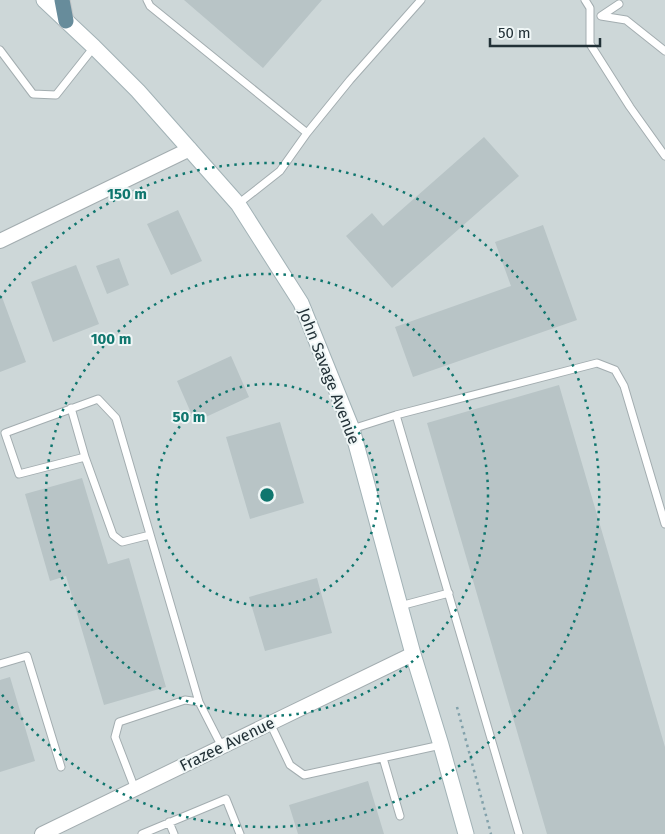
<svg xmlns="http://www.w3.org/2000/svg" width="665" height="834" font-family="'Fira Sans',sans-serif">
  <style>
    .built { fill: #cdd7d8 }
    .building { fill: #b8c4c6 }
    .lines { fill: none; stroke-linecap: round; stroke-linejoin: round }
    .lane-casing { stroke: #a3adb0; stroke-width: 9 }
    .street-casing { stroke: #a3adb0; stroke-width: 16 }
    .secondary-casing { stroke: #a2b2b6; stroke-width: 17 }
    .primary-casing { stroke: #c1c5c7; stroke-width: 17 }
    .path { stroke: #82a1aa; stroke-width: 2.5; stroke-dasharray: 2.5 4; stroke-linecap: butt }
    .lane { stroke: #fff; stroke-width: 7 }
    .street { stroke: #fff; stroke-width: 14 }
    .secondary { stroke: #fff; stroke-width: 15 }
    .primary { stroke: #678c9b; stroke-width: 15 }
    .ring { fill: none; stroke: #0f766e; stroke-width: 2.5; stroke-dasharray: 2.5 5 }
    .labels { text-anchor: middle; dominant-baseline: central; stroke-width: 4; stroke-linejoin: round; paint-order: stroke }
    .street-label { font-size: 16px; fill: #223137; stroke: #eff6f6 }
    .centre { fill: #0f766e; stroke: #eff6f6; stroke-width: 2.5 }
    .ring-label { font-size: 15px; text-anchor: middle; font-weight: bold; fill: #0f766e; stroke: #eff6f6; stroke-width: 4; stroke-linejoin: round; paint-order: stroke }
  </style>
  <rect width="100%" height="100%" fill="#dfe8e9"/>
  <path class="built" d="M0 0H665V834H0Z"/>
  <path class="building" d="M184 0H322L263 68Z
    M484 137 519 176 392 288 346 236 372 213 383 226Z
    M178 210 202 261 171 275 147 224Z
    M543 225 577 320 413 377 395 327 511 286 495 242Z
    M119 258 129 285 107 294 96 266Z
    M76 265 99 324 53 342 31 282Z
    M2 297 26 362 0 372V298Z
    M231 356 249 397 195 422 177 381Z
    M559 385 665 747V834H547L427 423Z
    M280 422 304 503 250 519 226 437Z
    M82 478 108 564 129 558 166 687 104 705 66 576 50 581 25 494Z
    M317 578 332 633 265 651 249 597Z
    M10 677 35 761 0 772V680Z
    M368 781 384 834H298L289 805Z"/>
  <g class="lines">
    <g class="lane-casing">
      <path id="lane" d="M147 0 150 6 307 133
        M585 0 590 8V44L630 107 665 156
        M619 4 601 16 626 20 665 51
        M0 50 33 94 56 95 94 47
        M238 204 280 171 307 133 350 80 421 0
        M71 408 85 457
        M396 415 519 834
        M352 429 396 415 597 363 615 370 624 386 665 524
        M150 535 122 542 113 535 85 457 19 474 5 433 98 399 116 418 199 702
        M400 606 449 593
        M0 664 27 656 61 767
        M270 723 290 765 304 775 441 745
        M383 758 400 816
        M135 789 115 737 119 722 185 700 199 702 222 747
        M169 822 174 834
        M142 834 226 799 240 834"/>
    </g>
    <g class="street-casing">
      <path id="street" d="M0 241 190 149
        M42 834 413 654"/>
    </g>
    <g class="secondary-casing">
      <path id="secondary" d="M44 0 94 47 138 91 238 204 301 303 352 429 413 654 441 745 466 834"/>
    </g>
    <g class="primary-casing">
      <path id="primary" d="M62 0 66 21"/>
    </g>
    <path class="path" d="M457 707 491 834"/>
    <use href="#lane" class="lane"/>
    <use href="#street" class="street"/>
    <use href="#secondary" class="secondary"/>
    <use href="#primary" class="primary"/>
  </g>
  <g class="ring">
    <circle cx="267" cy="495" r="111"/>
    <circle cx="267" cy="495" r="221"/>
    <path d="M0 298A332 332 0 1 1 0 692"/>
  </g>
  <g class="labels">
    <g class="street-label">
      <text transform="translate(329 376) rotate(69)">John Savage Avenue</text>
      <text transform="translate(227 744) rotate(-26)">Frazee Avenue</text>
    </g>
  </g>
  <circle cx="267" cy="495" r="8" class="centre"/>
  <g class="ring-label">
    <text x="127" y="199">150 m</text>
    <text x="111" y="344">100 m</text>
    <text x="189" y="422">50 m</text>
  </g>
  <path d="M490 38v8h110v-8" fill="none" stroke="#223137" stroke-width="2.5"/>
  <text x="498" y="38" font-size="15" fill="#223137" stroke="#eff6f6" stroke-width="4" paint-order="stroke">50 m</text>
</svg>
